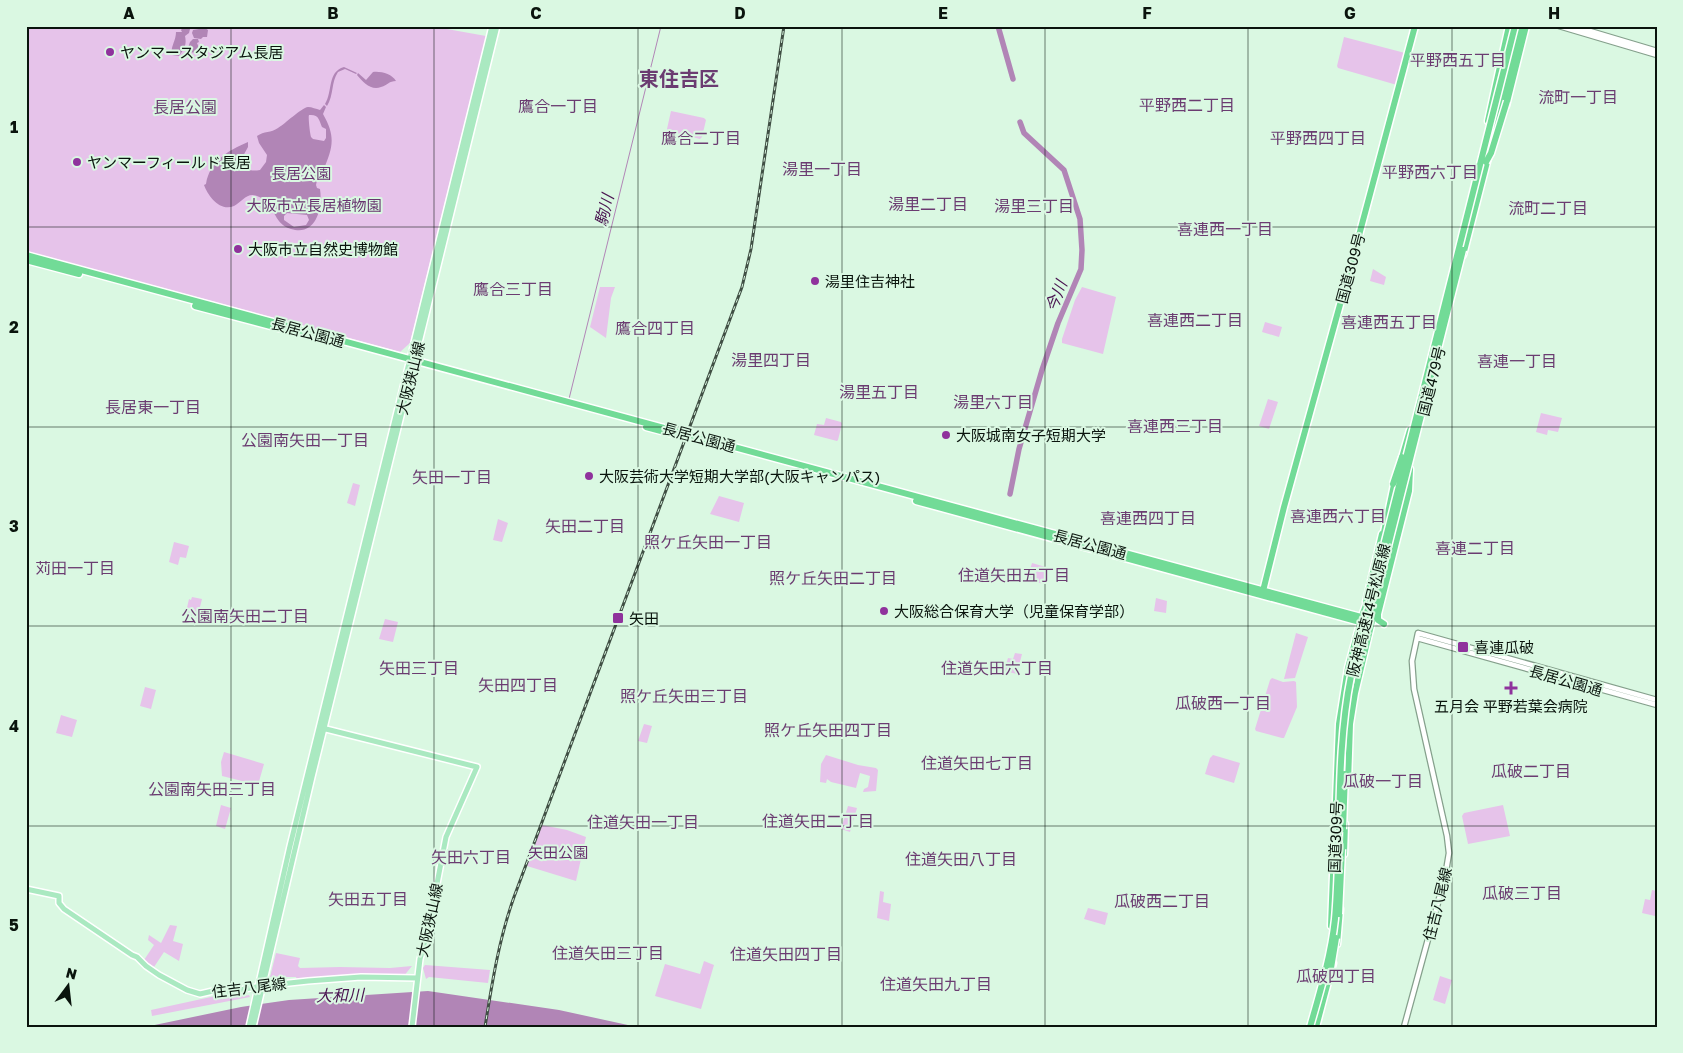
<svg xmlns="http://www.w3.org/2000/svg" width="1683" height="1053" font-family="'Golos Text','Noto Sans JP',sans-serif">
  <style>
    .green { fill: #e6c3ea }
    .water { fill: #b185b6; fill-rule: evenodd }
    .lines { fill: none; stroke-linecap: round; stroke-linejoin: round }
    .stream { stroke: #b185b6; stroke-width: 1 }
    .river { stroke: #b185b6; stroke-width: 5.5 }
    .secondary-casing { stroke: #85a08c; stroke-width: 7 }
    .primary-casing { stroke: #fff; stroke-width: 8 }
    .highway-casing { stroke: #fff; stroke-width: 9 }
    .secondary { stroke: #fff; stroke-width: 4.5 }
    .primary { stroke: #aae9c1; stroke-width: 5 }
    .highway { stroke: #72db97; stroke-width: 6 }
    .rail-casing { stroke: #404f44; stroke-width: 3 }
    .rail { stroke: #daf8e2; stroke-width: 1; stroke-dasharray: 4; stroke-linecap: butt }
    .highway-bridge-casing { stroke: #fff; stroke-width: 9; stroke-linecap: butt }
    .highway-bridge { stroke: #72db97; stroke-width: 6 }
    .grid { fill: none; stroke: #0a140d; stroke-width: 1; stroke-opacity: 0.55 }
    .poi-dot { fill: #8f329c; stroke: #daf8e2; stroke-width: 2 }
    .labels { text-anchor: middle; dominant-baseline: central; stroke-width: 4; stroke-linejoin: round; paint-order: stroke }
    .poi-label { font-size: 15px; fill: #0a140d; stroke: #daf8e2; text-anchor: start }
    .park-label { font-size: 15px; fill: #68326f; stroke: #daf8e2 }
    .street-label { font-size: 15px; fill: #0a140d; stroke: #daf8e2 }
    .neighbourhood-label { font-size: 16px; fill: #6b3c71; stroke: #daf8e2 }
    .water-label { font-size: 16px; font-style: italic; fill: #48124f; stroke: #daf8e2 }
    .district-label { font-size: 20px; font-weight: bold; fill: #6b3c71; stroke: #daf8e2 }
    .neatline { fill: none; stroke: #0a140d; stroke-width: 2 }
    .grid-label { font-size: 16px; text-anchor: middle; font-weight: bold; fill: #0a140d }
  </style>
  <rect width="100%" height="100%" fill="#daf8e2"/>
  <path class="green" d="M26 26H430L486 36 410 343 400 352 393 350 26 251Z
    M1344 37 1405 53 1397 85 1338 68 1337 66Z
    M671 111 704 118 706 120 702 137 700 139 668 131 667 129Z
    M1373 269 1386 277 1384 285 1370 281Z
    M600 287H615L611 298 606 338 590 327Z
    M1082 287 1116 297 1103 354 1062 343V339L1075 300Z
    M1265 322 1282 327 1279 337 1262 332Z
    M1268 399 1278 402 1269 429 1259 426Z
    M1541 413 1562 418 1558 432 1548 430 1547 435 1536 432Z
    M826 418 841 422 842 424 838 440 837 441 814 435 817 424 824 425Z
    M353 483 360 485 355 506 347 503Z
    M719 496 744 503 739 522 710 514Z
    M498 519 508 523 502 542 493 540Z
    M174 542 189 546 186 558 180 557 178 565 169 562Z
    M1032 563 1049 568 1044 584 1027 580Z
    M192 597 202 599 197 619 185 616 189 599 191 600Z
    M1156 598 1167 601 1166 613 1154 611Z
    M385 619 398 622 393 642 379 639Z
    M1296 633 1308 637 1295 678 1284 679Z
    M1015 653 1022 654 1017 674 1004 671 1008 658 1013 659Z
    M1272 678 1283 682 1294 681 1296 682 1297 707 1284 738H1282L1256 731 1255 729 1270 680Z
    M145 687 156 690 151 709 140 706Z
    M61 715 77 720 72 737 56 733Z
    M644 724 652 726 647 743 638 741Z
    M224 752 264 764 258 785 222 776 221 762Z
    M826 755 858 765 876 768 878 770 876 791 863 792 864 789 868 787 870 776 860 773 856 788 831 782 827 779 826 783 820 782 821 764Z
    M1213 755 1240 763 1234 783 1205 774 1210 758Z
    M221 805 231 808 225 829 216 826Z
    M1503 805 1510 836 1468 844 1462 816 1464 813Z
    M848 806 857 808 850 832 841 829Z
    M542 825 567 830 586 837 576 881 527 866Z
    M1652 890 1657 891 1655 916 1642 913 1645 899 1650 900Z
    M880 891 884 892 883 902 891 904 889 921 877 918Z
    M1088 908 1108 913 1105 925 1084 919Z
    M170 925 177 926 173 941 183 944 179 961 164 952 154 967 144 960 154 945 148 940 149 935 161 943Z
    M276 953 300 958 298 966 300 968 340 967 390 968 412 966 403 977 297 980 296 977H270Z
    M704 961 714 965 701 1009 655 996 665 964 700 974Z
    M425 965 490 970 488 983 429 977 426 979 423 968Z
    M1440 976 1452 980 1445 1004 1433 1000Z
    M242 992 243 996 249 995 250 997 152 1016 151 1010 220 995 223 1000V995Z"/>
  <path class="water" d="M184 26 190 29 189 33 185 36C187 45 184 49 179 56L172 55C170 47 176 41 176 32H182L181 30Z
    M205 28 208 30 207 37H203L201 39 194 38 192 33 193 30Z
    M193 39H198L199 42 197 43 199 48 195 53 190 52 188 48 190 42Z
    M344 67 357 73 356 74 345 69 338 72C331 82 334 95 327 106L325 104C333 91 327 72 344 67Z
    M373 72C381 71 392 74 396 81 389 81 388 85 381 87 371 91 363 82 357 75L358 73 366 80Z
    M324 105 326 107 323 114C336 137 333 147 323 171H319L316 185 317 188 320 189C323 208 316 237 291 229 271 223 277 203 257 196 247 192 242 202 234 206 220 212 208 196 204 185L206 184C210 161 227 151 248 142V147L242 158C245 169 249 172 260 170L266 162 267 155 259 143 257 136C264 131 271 133 278 128 285 124 301 108 308 107 312 107 316 109 320 110ZM309 115C319 114 319 120 322 127L326 129V138L324 141 313 139 311 137C310 134 308 117 309 115ZM287 213 307 215 309 220 306 225 294 227 284 220V216Z
    M428 991 559 1010 637 1027H145L241 1007 289 1000Z"/>
  <g class="lines">
    <path class="stream" d="M569 399 661 26"/>
    <path class="river" d="M998 26 1013 79
      M1010 494 1019 449 1042 370 1058 323 1081 269 1082 250 1080 219 1064 170 1024 133 1020 122"/>
    <g class="secondary-casing">
      <path id="secondary" d="M1559 26 1657 55
        M1573 26 1657 51
        M1417 638 1657 705
        M1404 1027 1445 877 1449 853 1447 836 1414 689 1412 661 1418 633 1657 700"/>
    </g>
    <g class="primary-casing">
      <path id="primary" d="M322 728 477 767 446 837 428 930 420 959 412 1027
        M26 889 59 896V903L64 909 132 955 137 957 146 966 159 975 187 990 200 994 213 991 228 992 262 986 308 981 361 977 417 978
        M249 1027 290 846 492 26
        M253 1027 312 777 497 26"/>
    </g>
    <g class="highway-casing">
      <path id="highway" d="M1506 106 1526 26
        M1488 121 1509 26
        M1494 134 1521 26
        M1487 156 1493 132
        M26 255 1372 620
        M1463 255 1488 158
        M26 260 79 274
        M195 306 301 334
        M646 427 680 436
        M1401 461 1410 430
        M916 501 1371 625
        M1383 537 1395 480
        M1262 595 1284 507 1354 254 1415 26
        M1366 602 1382 534
        M1384 624 1378 620V614L1409 491 1410 469
        M1348 782 1350 724 1355 693 1385 566
        M1344 854 1345 824
        M1331 926 1339 724 1348 668 1363 613 1368 600
        M1337 944 1340 909
        M1316 1027 1333 963"/>
    </g>
    <use href="#secondary" class="secondary"/>
    <use href="#primary" class="primary"/>
    <use href="#highway" class="highway"/>
    <g class="rail-casing">
      <path id="rail" d="M485 1027C492 983 499 939 514 897L742 287 751 249 784 26"/>
    </g>
    <use href="#rail" class="rail"/>
    <g class="highway-bridge-casing">
      <path id="highway-bridge" d="M1486 162 1491 153 1507 101
        M1393 484 1402 457
        M1382 570 1463 250
        M1343 829 1345 774
        M1339 914 1342 849
        M1331 968 1336 938
        M1310 1027C1320 992 1331 956 1335 919 1342 838 1335 756 1351 676L1515 26"/>
    </g>
    <use href="#highway-bridge" class="highway-bridge"/>
  </g>
  <path class="grid" d="M231 26V1027M434 26V1027M638 26V1027M842 26V1027M1045 26V1027M1248 26V1027M1452 26V1027M26 227H1657M26 427H1657M26 626H1657M26 826H1657"/>
  <g class="poi-dot">
    <circle cx="110" cy="52" r="5"/>
    <circle cx="77" cy="162" r="5"/>
    <circle cx="238" cy="249" r="5"/>
    <circle cx="815" cy="281" r="5"/>
    <circle cx="946" cy="435" r="5"/>
    <circle cx="589" cy="476" r="5"/>
    <circle cx="884" cy="611" r="5"/>
    <rect x="612" y="612" width="12" height="12" rx="2.5"/>
    <rect x="1457" y="641" width="12" height="12" rx="2.5"/>
    <path d="M1508.5 680.5h5v5h5v5h-5v5h-5v-5h-5v-5h5z"/>
  </g>
  <g class="labels">
    <g class="poi-label">
      <text x="120" y="52">ヤンマースタジアム長居</text>
      <text x="87" y="162">ヤンマーフィールド長居</text>
      <text x="248" y="249">大阪市立自然史博物館</text>
      <text x="825" y="281">湯里住吉神社</text>
      <text x="956" y="435">大阪城南女子短期大学</text>
      <text x="599" y="476">大阪芸術大学短期大学部(大阪キャンパス)</text>
      <text x="894" y="611">大阪総合保育大学（児童保育学部）</text>
      <text x="629" y="618">矢田</text>
      <text x="1474" y="647">喜連瓜破</text>
      <text x="1511" y="706" text-anchor="middle">五月会 平野若葉会病院</text>
    </g>
    <g class="park-label">
      <text x="301" y="173">長居公園</text>
      <text x="314" y="205">大阪市立長居植物園</text>
      <text x="558" y="852">矢田公園</text>
    </g>
    <g class="street-label">
      <text transform="translate(1350 268) rotate(-75)">国道309号</text>
      <text transform="translate(308 332) rotate(15)">長居公園通</text>
      <text transform="translate(410 378) rotate(-76)">大阪狭山線</text>
      <text transform="translate(1431 381) rotate(-76)">国道479号</text>
      <text transform="translate(699 437) rotate(15)">長居公園通</text>
      <text transform="translate(1090 544) rotate(15)">長居公園通</text>
      <text transform="translate(1368 610) rotate(-76)">阪神高速14号松原線</text>
      <text transform="translate(1566 680) rotate(16)">長居公園通</text>
      <text transform="translate(1335 837) rotate(-88)">国道309号</text>
      <text transform="translate(1437 904) rotate(-76)">住吉八尾線</text>
      <text transform="translate(429 920) rotate(-78)">大阪狭山線</text>
      <text transform="translate(249 987) rotate(-7)">住吉八尾線</text>
    </g>
    <g class="neighbourhood-label">
      <text x="1458" y="60">平野西五丁目</text>
      <text x="1578" y="97">流町一丁目</text>
      <text x="1187" y="105">平野西二丁目</text>
      <text x="558" y="106">鷹合一丁目</text>
      <text x="185" y="107">長居公園</text>
      <text x="701" y="138">鷹合二丁目</text>
      <text x="1318" y="138">平野西四丁目</text>
      <text x="822" y="169">湯里一丁目</text>
      <text x="1430" y="172">平野西六丁目</text>
      <text x="928" y="204">湯里二丁目</text>
      <text x="1034" y="206">湯里三丁目</text>
      <text x="1548" y="208">流町二丁目</text>
      <text x="1225" y="229">喜連西一丁目</text>
      <text x="513" y="289">鷹合三丁目</text>
      <text x="1195" y="320">喜連西二丁目</text>
      <text x="1389" y="322">喜連西五丁目</text>
      <text x="655" y="328">鷹合四丁目</text>
      <text x="771" y="360">湯里四丁目</text>
      <text x="1517" y="361">喜連一丁目</text>
      <text x="879" y="392">湯里五丁目</text>
      <text x="993" y="402">湯里六丁目</text>
      <text x="153" y="407">長居東一丁目</text>
      <text x="1175" y="426">喜連西三丁目</text>
      <text x="305" y="440">公園南矢田一丁目</text>
      <text x="452" y="477">矢田一丁目</text>
      <text x="1338" y="516">喜連西六丁目</text>
      <text x="1148" y="518">喜連西四丁目</text>
      <text x="585" y="526">矢田二丁目</text>
      <text x="708" y="542">照ケ丘矢田一丁目</text>
      <text x="1475" y="548">喜連二丁目</text>
      <text x="75" y="568">苅田一丁目</text>
      <text x="1014" y="575">住道矢田五丁目</text>
      <text x="833" y="578">照ケ丘矢田二丁目</text>
      <text x="245" y="616">公園南矢田二丁目</text>
      <text x="419" y="668">矢田三丁目</text>
      <text x="997" y="668">住道矢田六丁目</text>
      <text x="518" y="685">矢田四丁目</text>
      <text x="684" y="696">照ケ丘矢田三丁目</text>
      <text x="1223" y="703">瓜破西一丁目</text>
      <text x="828" y="730">照ケ丘矢田四丁目</text>
      <text x="977" y="763">住道矢田七丁目</text>
      <text x="1531" y="771">瓜破二丁目</text>
      <text x="1383" y="781">瓜破一丁目</text>
      <text x="212" y="789">公園南矢田三丁目</text>
      <text x="818" y="821">住道矢田二丁目</text>
      <text x="643" y="822">住道矢田一丁目</text>
      <text x="471" y="857">矢田六丁目</text>
      <text x="961" y="859">住道矢田八丁目</text>
      <text x="1522" y="893">瓜破三丁目</text>
      <text x="368" y="899">矢田五丁目</text>
      <text x="1162" y="901">瓜破西二丁目</text>
      <text x="608" y="953">住道矢田三丁目</text>
      <text x="786" y="954">住道矢田四丁目</text>
      <text x="1336" y="976">瓜破四丁目</text>
      <text x="936" y="984">住道矢田九丁目</text>
    </g>
    <g class="water-label">
      <text transform="translate(604 210) rotate(-76)">駒川</text>
      <text transform="translate(1056 296) rotate(-69)">今川</text>
      <text transform="translate(340 995) rotate(-1)">大和川</text>
    </g>
    <g class="district-label">
      <text x="679" y="78">東住吉区</text>
    </g>
  </g>
  <rect width="1683" height="1053" fill="none" stroke="#daf8e2" stroke-width="55"/>
  <g transform="translate(68 986) rotate(15)" stroke="#daf8e2" stroke-width="4" paint-order="stroke">
  <path d="M0-4L9 19L0 12L-9 19Z" fill="#0a140d"/>
  <text y="-8" font-size="14" font-weight="bold" text-anchor="middle" fill="#0a140d">N</text>
  </g>
  <rect x="28" y="28" width="1628" height="998" class="neatline"/>
  <g class="grid-label">
    <text x="129" y="19">A</text>
    <text x="333" y="19">B</text>
    <text x="536" y="19">C</text>
    <text x="740" y="19">D</text>
    <text x="943" y="19">E</text>
    <text x="1147" y="19">F</text>
    <text x="1350" y="19">G</text>
    <text x="1554" y="19">H</text>
    <text x="14" y="133">1</text>
    <text x="14" y="333">2</text>
    <text x="14" y="532">3</text>
    <text x="14" y="732">4</text>
    <text x="14" y="931">5</text>
  </g>
</svg>
